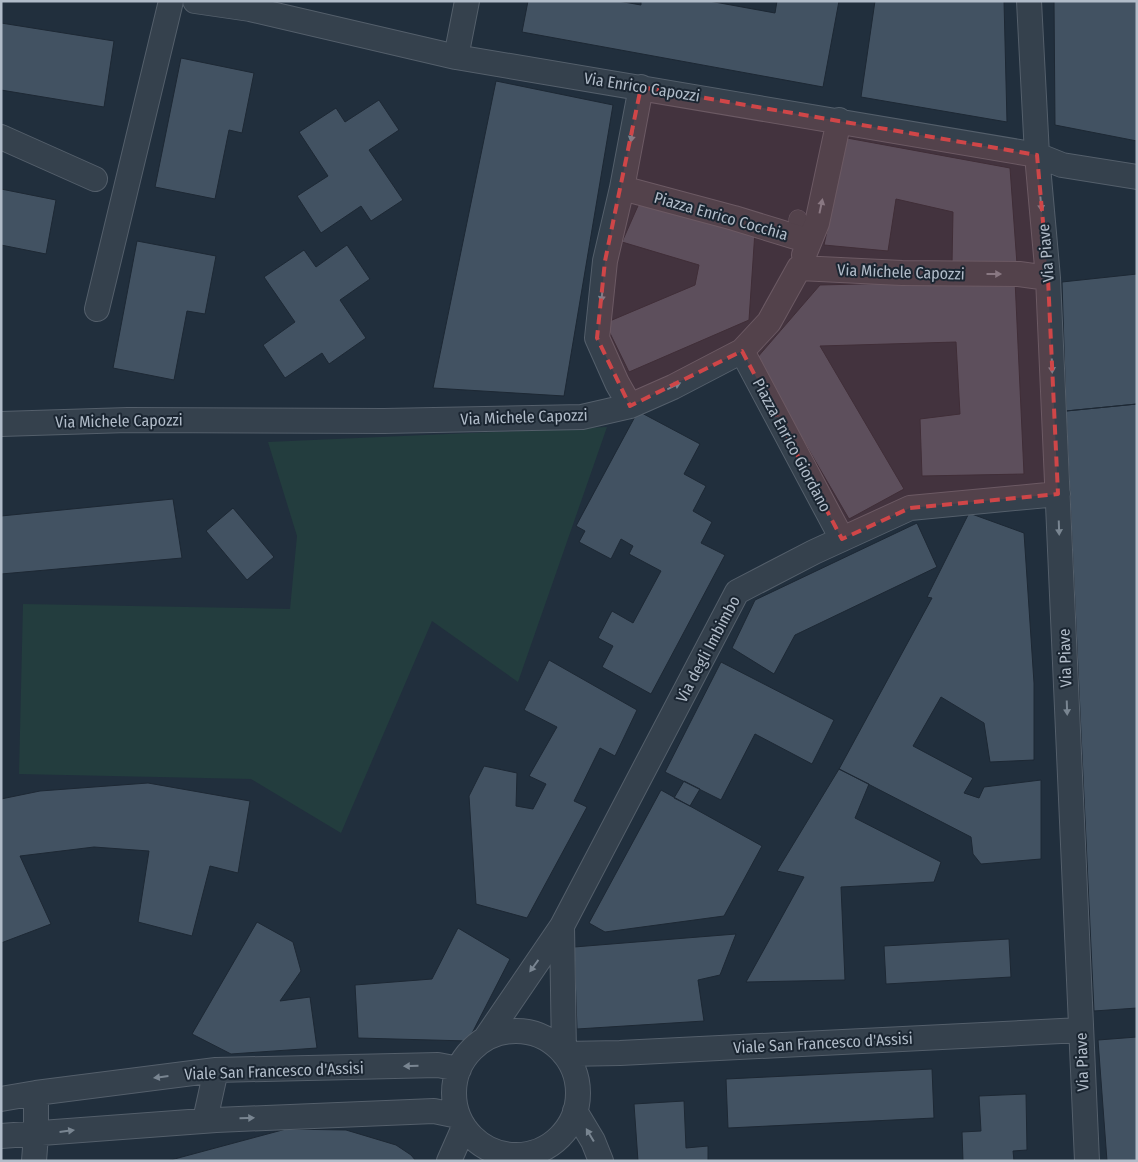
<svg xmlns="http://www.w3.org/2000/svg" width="1138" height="1162" font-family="'Fira Sans Condensed',sans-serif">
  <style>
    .green { fill: #233d3e }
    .building { fill: #425262; stroke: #1d2834 }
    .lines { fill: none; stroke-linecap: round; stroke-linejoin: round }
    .pedestrian-casing { stroke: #545f6b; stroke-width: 19 }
    .minor-casing { stroke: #545f6b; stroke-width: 26 }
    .pedestrian { stroke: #35414d; stroke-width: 18 }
    .minor { stroke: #35414d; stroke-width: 24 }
    .oneway { fill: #798591 }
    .marked { fill: #cf4648; fill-opacity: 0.2; stroke: #cf4648; stroke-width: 4; stroke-dasharray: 10 6; stroke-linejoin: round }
    .labels { text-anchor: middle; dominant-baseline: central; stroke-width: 4; stroke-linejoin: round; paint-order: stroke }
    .street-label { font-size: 16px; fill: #b1bcc9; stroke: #1b2632 }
  </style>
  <rect width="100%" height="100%" fill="#212f3d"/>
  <path class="green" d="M607 427 518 682 432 621 341 833 251 779 19 774 23 604 290 609 297 536 268 442Z"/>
  <path class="building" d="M528 1H618L641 5V1H709L775 13 777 1H839L823 87 522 32Z
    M875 1H1004L1007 122 861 97Z
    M1054 1H1137V141L1055 125Z
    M1 23 114 41 104 107 1 90Z
    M181 58 254 73 242 133 229 130 215 199 155 187Z
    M496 81 613 105 564 396 433 388Z
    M379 100 399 130 369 150 403 200 371 221 361 206 321 233 297 196 328 176 299 132 336 108 345 122Z
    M847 138 1010 168 1017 264H952L953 212 896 199 888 251 824 245Z
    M1 189 56 200 46 254 1 245Z
    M641 199 755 231 749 320 629 372 605 323 695 285 699 265 622 242Z
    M137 241 216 256 205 314 187 311 174 380 113 368Z
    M347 245 370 279 340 300 366 338 329 364 322 353 285 378 263 345 295 322 264 277 304 250 316 267Z
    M1137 274V404L1066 411 1062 282Z
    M1015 280 1024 474 922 476 920 419 960 414 956 342 820 346 904 489 849 519 756 359 820 285Z
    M1137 404V1008L1094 1011 1066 411Z
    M638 411 700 444 684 474 706 486 693 511 712 522 701 543 725 555 651 694 602 667 613 646 598 638 612 611 633 623 661 571 629 554 633 546 621 539 611 559 579 542 585 531 576 526Z
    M173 499 182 558 1 574V516Z
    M233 508 274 557 247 580 206 531Z
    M969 513 1024 533 1034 683V760L990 762 984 723 941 697 913 746 973 778 964 793 979 798 984 787 1041 780V859L981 864 973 854 971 837 839 769 932 598 927 597Z
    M917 523 937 567 795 635 774 674 732 648 755 600Z
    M549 660 637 710 615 756 600 748 574 801 587 807 527 918 476 904 469 796 484 766 517 773 516 806 533 809 546 784 529 776 557 727 524 710Z
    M721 662 834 720 812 764 755 734 721 800 665 772Z
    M839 769 869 784 855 818 941 862 934 882 841 887 845 980 746 982 804 877 777 871Z
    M684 781 700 789 690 806 674 798Z
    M148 783 250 801 238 873 210 866 192 936 138 922 149 851 94 847 20 856 51 924 1 943V799L40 791Z
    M661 790 762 846 724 916 605 932 589 923Z
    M257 922 293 942 301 971 280 1001 310 997 317 1048 231 1054 192 1034Z
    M458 928 510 959 468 1041 358 1038 355 985 432 979Z
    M736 934 720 975 698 980 704 1021 577 1029 574 947Z
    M1009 939 1011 977 886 984 884 946Z
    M1137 1037V1161H1107L1098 1040Z
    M932 1069 934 1118 728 1128 726 1079Z
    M1026 1094 1027 1150 1013 1151 1014 1161H963L962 1132 981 1131 979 1096Z
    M684 1101 686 1148 708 1146V1161H638L634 1104Z
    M286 1129 346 1130 396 1145 411 1155 416 1161H167Z"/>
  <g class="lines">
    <g class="pedestrian-casing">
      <path id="pedestrian" d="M797 237 798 219"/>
    </g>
    <g class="minor-casing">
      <path id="minor" d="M195 1 250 9 456 57 1037 155 1062 165 1137 177
        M1029 1 1037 155 1048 278 1087 1161
        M456 57 467 1
        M1 137 95 179
        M622 188 734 218 809 241
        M804 255 817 223 839 120
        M97 309 171 1
        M742 351 842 539
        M630 406 617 383 597 338 605 261 622 188 641 87
        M1 424 128 420 384 421 582 417 630 406 673 387 742 351 769 322 799 268 902 273 1019 274 1048 278
        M562 926 564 1054 620 1053 1081 1030
        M454 1093a62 62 0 1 1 124 0a62 62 0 1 1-124 0Z
        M485 1039 562 926 737 592 814 552 910 508 1058 494
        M1 1099 36 1093 216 1070 438 1065 459 1069
        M575 1111 593 1141 601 1161
        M205 1120 216 1070
        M1 1136 216 1120 434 1111 458 1116
        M34 1161 36 1135V1093
        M449 1161 464 1127"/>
    </g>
    <use href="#pedestrian" class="pedestrian"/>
    <use href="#minor" class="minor"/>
  </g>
  <defs><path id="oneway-solid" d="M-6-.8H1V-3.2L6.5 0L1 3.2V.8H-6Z" transform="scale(1.25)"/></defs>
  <g class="oneway">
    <use href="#oneway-solid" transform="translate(632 135) rotate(100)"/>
    <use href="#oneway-solid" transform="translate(1041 204) rotate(85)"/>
    <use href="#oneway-solid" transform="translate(821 206) rotate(-78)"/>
    <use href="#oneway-solid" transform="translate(994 274)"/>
    <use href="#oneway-solid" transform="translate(602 295) rotate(96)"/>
    <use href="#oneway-solid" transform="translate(1052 366) rotate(88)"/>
    <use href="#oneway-solid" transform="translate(674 386) rotate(-26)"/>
    <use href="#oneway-solid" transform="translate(1059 528) rotate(88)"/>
    <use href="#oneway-solid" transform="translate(1067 708) rotate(88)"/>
    <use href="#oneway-solid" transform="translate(534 966) rotate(126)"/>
    <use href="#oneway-solid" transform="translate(411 1066) rotate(179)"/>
    <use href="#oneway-solid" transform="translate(161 1077) rotate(173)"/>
    <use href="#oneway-solid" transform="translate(247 1118) rotate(-2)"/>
    <use href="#oneway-solid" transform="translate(67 1131) rotate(-7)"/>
    <use href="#oneway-solid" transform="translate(590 1135) rotate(-121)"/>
  </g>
  <path class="marked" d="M641 87 1037 155 1048 278 1058 494 910 508 842 539 742 351 630 406 597 338 605 261Z"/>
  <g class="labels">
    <g class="street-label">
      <text transform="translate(642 87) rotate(9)">Via Enrico Capozzi</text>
      <text transform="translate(721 216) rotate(16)">Piazza Enrico Cocchia</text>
      <text transform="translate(1046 253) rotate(-95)">Via Piave</text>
      <text transform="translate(901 272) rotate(2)">Via Michele Capozzi</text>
      <text transform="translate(524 417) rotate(-2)">Via Michele Capozzi</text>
      <text transform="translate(119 421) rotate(-1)">Via Michele Capozzi</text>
      <text transform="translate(792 445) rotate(62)">Piazza Enrico Giordano</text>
      <text transform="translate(708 649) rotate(-62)">Via degli Imbimbo</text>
      <text transform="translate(1065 658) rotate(-92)">Via Piave</text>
      <text transform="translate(823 1043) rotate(-3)">Viale San Francesco d'Assisi</text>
      <text transform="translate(1082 1062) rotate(-92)">Via Piave</text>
      <text transform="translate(274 1071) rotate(-2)">Viale San Francesco d'Assisi</text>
    </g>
  </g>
  <rect width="1138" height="1162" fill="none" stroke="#b1bcc9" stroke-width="5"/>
</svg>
